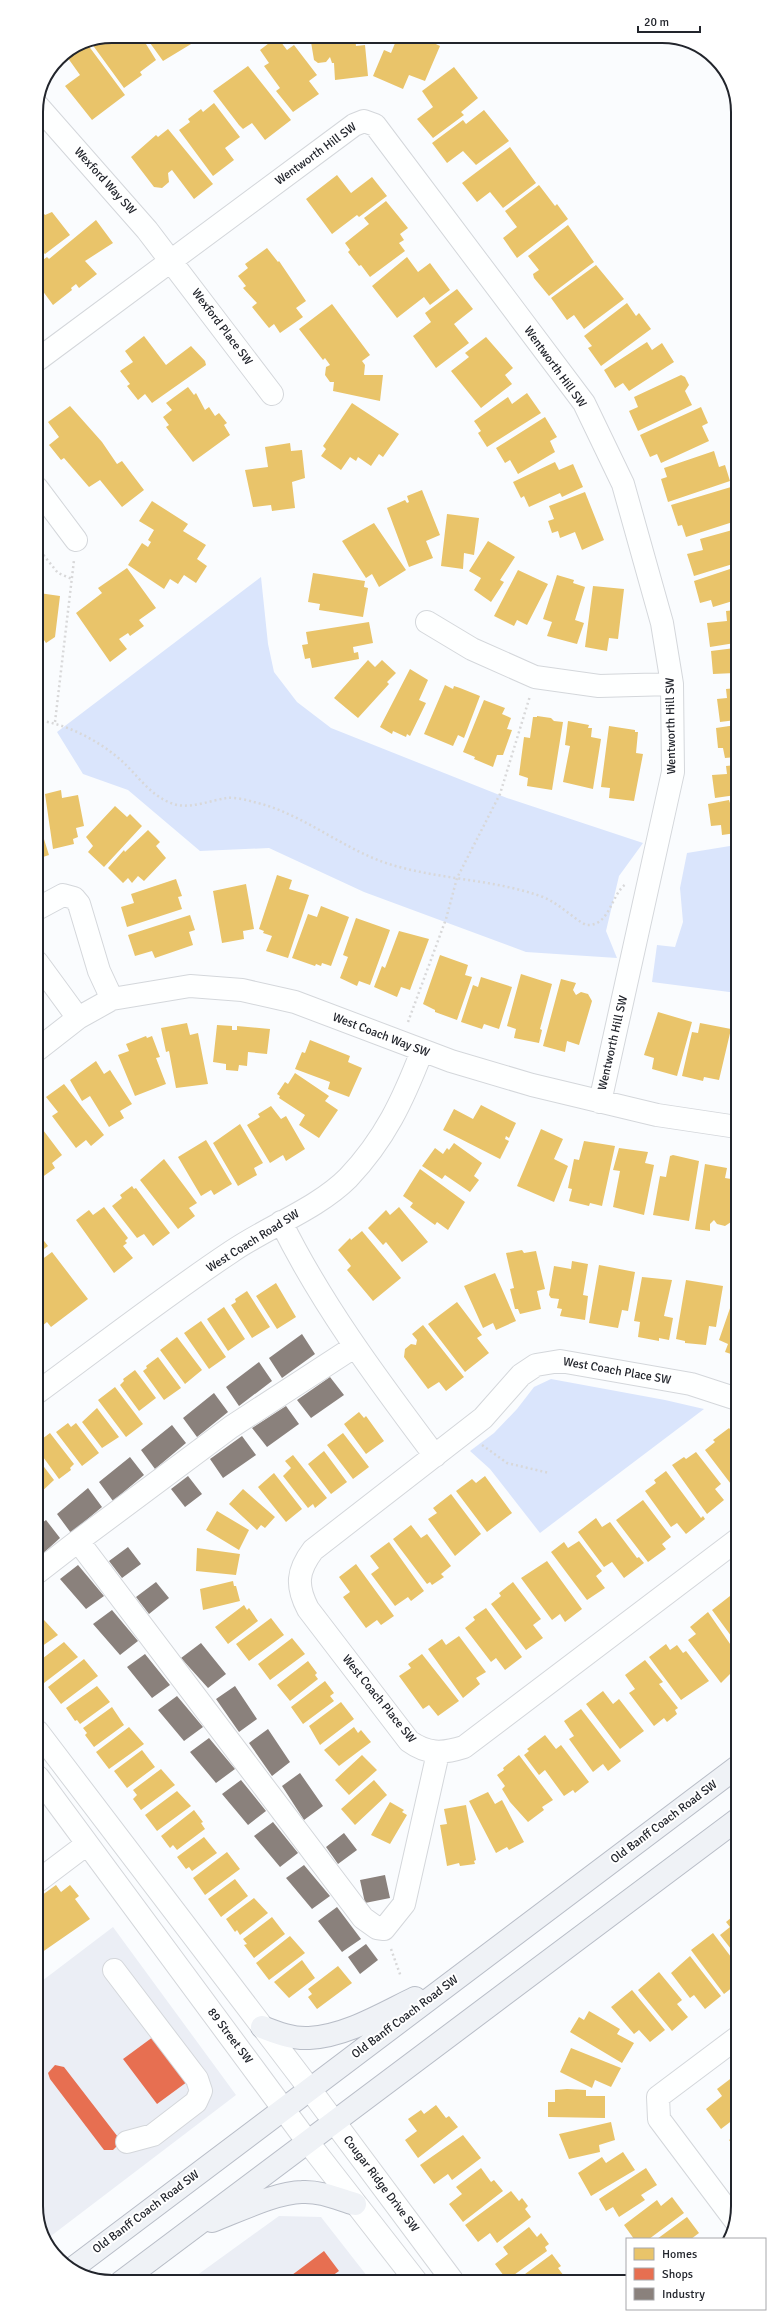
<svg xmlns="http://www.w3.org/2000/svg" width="774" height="2318" font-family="Signika,sans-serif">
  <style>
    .built { fill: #ebeef5 }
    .green { fill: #dae5fc }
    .homes { fill: #e9c46a }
    .shops { fill: #e76f51 }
    .industry { fill: #8a817c }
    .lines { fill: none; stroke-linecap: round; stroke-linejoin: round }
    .minor-casing { stroke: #d4d7db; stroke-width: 24 }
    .major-casing { stroke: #b8bdc7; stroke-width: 24 }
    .path { stroke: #d8d8d9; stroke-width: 2.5; stroke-dasharray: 2 3; stroke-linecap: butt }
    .minor { stroke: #feffff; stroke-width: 22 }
    .major { stroke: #eff2f6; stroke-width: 22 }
    .labels { text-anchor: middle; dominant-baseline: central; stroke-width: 4; stroke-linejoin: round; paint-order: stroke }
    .street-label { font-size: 12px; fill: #22252c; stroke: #fff }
    .rim { fill: none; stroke: #22252c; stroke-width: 2 }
  </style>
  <rect width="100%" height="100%" fill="#fafcfe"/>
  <path class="built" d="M113 1927 236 2095 47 2239 39 2226 38 1984Z
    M279 2216 321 2217 371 2281H189Z"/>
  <path class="green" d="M261 577 268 644 274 672 297 702 331 728 507 798 643 843 619 876 606 931 617 958 526 952 364 892 269 848 200 851 128 790 83 774 57 732Z
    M736 845 737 993 652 982 657 945 675 947 683 922 680 888 687 853Z
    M551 1379 665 1400 704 1409 540 1533 490 1469 470 1451 494 1433 517 1409 534 1387Z"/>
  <path class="homes" d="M112 36H141L156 60 140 72 142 75 124 88 89 40Z
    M145 36H200L201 38 163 61Z
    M310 36H355L356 46 365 45 368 76 335 80 334 63H332L330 57 326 62 318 63 314 60Z
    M398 36H419L440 46 425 81 409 75 403 89 373 76 384 50 391 53Z
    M277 37 287 50 294 45 317 75 309 81 319 94 293 112 276 91 280 88 264 66 269 63 260 50Z
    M85 41 125 95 92 120 65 86 80 75 65 54Z
    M248 66 291 120 265 140 252 123 243 129 239 125 213 91Z
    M454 67 478 98 461 112 464 115 433 138 417 119 433 107 422 91Z
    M214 103 240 137 225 148 234 160 213 176 179 130 190 122 188 119 201 109 203 112Z
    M484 110 509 141 476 165 463 151 447 163 432 143 463 120 466 124Z
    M168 129 213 184 194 199 172 170 168 173 169 182 162 188 154 187 131 157 156 135 158 137Z
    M510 147 536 183 503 208 490 192 477 202 462 183Z
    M337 175 351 193 372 177 387 196 359 217 357 215 332 234 306 199Z
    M539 185 555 206 557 204 568 219 517 258 503 238 517 227 505 211Z
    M386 201 408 228 400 234 404 240 399 243 405 251 370 277 361 265 359 266 348 252 350 250 345 243 369 224 364 218Z
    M36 204 45 215 52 212 70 235 45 254 42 251 36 255Z
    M96 220 113 243 85 261 97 274 79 288 76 284 71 288 72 290 53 305 42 290 39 292 36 288V265L47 257 49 259Z
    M568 225 594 262 549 296 534 278 533 274 539 270 528 256Z
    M267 248 278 262 279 261 306 301 296 308 303 317 280 333 274 324 269 328 252 307 257 303 243 288 246 286 238 276 248 268 245 264Z
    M407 257 418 272 430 263 450 290 430 305 424 297 397 318 372 286Z
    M596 265 624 299 584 329 574 315 567 320 551 298Z
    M457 289 473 309 454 324 469 343 436 368 413 336 431 322 425 313Z
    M627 303 636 316 639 313 651 329 601 366 588 348 592 346 584 336Z
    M332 304 370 355 362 361 365 365 364 375H383L380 401 333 391 334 382H330L325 375 326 367 330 365 325 358 323 360 299 329Z
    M144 336 166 365 191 346 205 361 206 365 152 403 145 394 138 400 127 386 130 384 120 371 133 362 125 351Z
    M486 337 513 368 505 375 512 384 481 408 451 371 469 357 465 353Z
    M647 342 652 350 662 343 674 362 629 391 623 383 615 388 604 370Z
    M681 375 685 377 689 385 685 391 692 405 638 431 629 411 638 407 634 397Z
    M188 387 194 395 196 393 205 410 209 407 215 416 219 413 227 423 224 425 230 435 193 462 166 427 169 425 163 417 172 410 166 403Z
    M527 393 541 413 487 447 478 433 481 431 474 421 508 397 512 404Z
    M352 403 399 434 383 457 379 454 371 466 358 457 356 461 350 457 341 470 321 456 326 449 323 446Z
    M70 406 102 442 117 464 122 461 144 490 122 507 100 480 89 487 64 458 61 460 49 445 59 437 48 422Z
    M701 407 708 423 702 426 709 441 661 463 657 454 650 457 640 435Z
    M545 417 557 437 550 441 555 452 518 474 510 460 505 463 496 448Z
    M290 443 291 451 302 450 305 478 292 482 295 508 272 511 271 505 253 507 245 470 268 467 265 447Z
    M714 451 719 467 725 465 730 481 668 502 661 479 667 477 664 468Z
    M555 462 559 470 573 464 583 487 562 497 560 493 529 507 524 496 521 498 513 482Z
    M731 487 736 503 732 506 736 521 686 537 682 525 678 526 671 505Z
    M422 490 440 535 426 541 433 558 409 567 387 508 405 500 407 503 409 502 407 496Z
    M585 492 604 540 582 550 575 532 560 538 558 531 552 533 548 521 554 519 549 506Z
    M152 501 188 524 183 531 206 545 197 559 207 566 196 583 184 575 178 584 170 579 164 589 128 565 142 543 148 547 151 542 148 540 154 530 139 521Z
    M447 514 479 518 474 555 464 553 463 569 441 566Z
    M374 523 406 570 379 587 372 574 366 578 342 541Z
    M736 529V563L694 576 687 554 703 550 700 539Z
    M488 541 515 557 500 580 504 582 491 602 474 590 481 578 469 571Z
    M736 567V600L713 607 711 600 700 603 694 581Z
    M127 568 156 608 139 620 144 626 130 636 128 633 119 639 127 649 110 662 76 613 102 593 98 588Z
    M518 570 548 584 527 625 517 620 514 626 494 616Z
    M313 573 365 581 364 587 368 588 363 617 319 610 320 604 308 602Z
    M557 575 574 580 573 583 585 587 575 620 584 623 577 644 547 636 552 622 543 619Z
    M593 586 624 589 618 639 609 638 607 651 585 647Z
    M37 590 39 593 60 596 55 637 46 643 44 640 37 646Z
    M736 610 735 643 710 647 707 623 727 621 726 611Z
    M369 622 373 643 353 647 354 653 358 652 359 659 312 668 310 658 305 659 302 645 308 644 306 632Z
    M735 648 736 676 735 673 713 674 711 651Z
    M368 660 375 667 382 660 396 673 387 682 389 684 358 718 334 698Z
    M410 669 428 680 419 700 426 703 410 736 407 734 406 737 393 731 392 734 380 727Z
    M445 685 453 689 454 686 460 688 480 696 464 738 458 735 453 746 424 734Z
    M736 688V720L720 722 717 699 727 698 726 689Z
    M484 700 505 708 502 714 511 718 507 729 512 730 503 755H497L493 767 474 759 475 757 463 752Z
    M537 716 551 718 554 721 563 722 552 790 527 786 528 778 519 775 524 737 530 738 533 717H537Z
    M568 721 589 725 588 728H592L591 737 601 739 593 789 563 782 570 746 565 745Z
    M736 725V757L725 758 723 748H718L716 728Z
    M609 726 635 730V732H638L636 753 643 754 634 801 609 798 610 788 601 787Z
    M736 765V795L715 798 712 775 727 774 726 766Z
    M61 790 62 798 78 795 84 826 76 828 78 837 73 839 74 844 53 849 45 794Z
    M729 800 730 803 736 802V833L722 835 721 825 711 826 708 804Z
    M115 806 127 817 130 814 142 826 104 867 88 852 93 846 86 837Z
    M37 817 49 855 37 859Z
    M148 830 160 842 156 846 166 858 144 881 138 876 132 883 128 878 123 883 108 868 124 850 125 852Z
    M277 875 292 880 289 889 309 895 288 958 266 951 272 936 263 933 264 931 259 929Z
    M176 879 182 896 178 897 182 909 127 927 121 907 134 903 131 894Z
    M246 884 254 929 243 931 244 939 222 943 213 891Z
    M321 906 349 917 331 966 322 963 321 966 316 964 315 966 292 958 308 914 317 917Z
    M190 915 195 930 189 932 193 945 155 958 152 951 135 956 128 935Z
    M356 918 390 930 370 985 359 981 357 986 340 978 348 957 343 955Z
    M399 931 429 939 410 990 401 987 397 997 374 987 382 966 385 968Z
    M440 955 468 965 465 975 472 977 457 1020 435 1012V1010L423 1004Z
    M521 974 552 984 540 1029 542 1030 539 1043 514 1038 516 1029 507 1026Z
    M481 977 512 987 499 1029 484 1024 482 1029 461 1022 473 985 478 987Z
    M561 979 576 983 573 990 576 995 581 992 588 994 592 1001 579 1045 567 1041 565 1052 543 1046Z
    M658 1012 692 1022 677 1076 652 1069 654 1058 644 1055Z
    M187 1023 190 1035 198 1033 208 1084 176 1088 169 1051 166 1052 161 1028Z
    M700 1023 731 1029 719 1080 704 1077 703 1081 682 1076 692 1032 698 1033Z
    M217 1025 232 1026V1030H237V1026L270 1029 267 1054 248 1052 247 1066 239 1065 238 1071 226 1070V1064L213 1062Z
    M146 1036 147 1038 152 1036 160 1057 156 1058 166 1084 135 1096 118 1055 129 1051 126 1044Z
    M310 1040 350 1056 348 1062 362 1068 349 1097 328 1089 330 1082 295 1069 302 1052 305 1053Z
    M736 1043H737V1063L732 1062Z
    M96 1061 104 1074 110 1070 132 1104 120 1111 124 1118 109 1127 90 1096 82 1101 70 1080Z
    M295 1073 329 1096 325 1101 338 1110 319 1138 299 1125 305 1115 279 1098 280 1096 277 1094 285 1082 288 1084Z
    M64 1084 104 1135 91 1146 86 1140 76 1148 52 1116 58 1112 46 1097Z
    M481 1105 516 1123 509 1138 506 1136 505 1139 509 1141 500 1159 443 1130 454 1109 473 1119Z
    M271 1106 281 1119 286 1116 305 1149 286 1161 283 1155 270 1163 247 1125 260 1117 258 1114Z
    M37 1122 62 1155 52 1163 55 1168 41 1178 37 1173Z
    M240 1124 263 1163 254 1168 257 1175 238 1186 213 1143Z
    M541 1129 563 1139 554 1159 568 1166 554 1202 517 1186Z
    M206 1140 232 1184 214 1195 211 1190 201 1196 178 1157Z
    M584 1141 615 1146 602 1206 590 1203 589 1206 569 1201 572 1189 568 1188 574 1159 579 1160Z
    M454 1143 482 1163 474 1176 479 1180 470 1192 445 1175 442 1179 422 1166 435 1148 443 1154 447 1148 449 1150Z
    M619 1148 648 1152 645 1163 654 1165 644 1215 613 1207 620 1171 613 1170Z
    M673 1155 699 1161 689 1221 653 1215 660 1176 666 1177 670 1156Z
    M164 1159 197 1203 189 1208 195 1216 178 1229 140 1180Z
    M705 1164 727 1168 725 1178 737 1180 731 1222 725 1226 717 1224 714 1220 710 1224V1231L695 1229Z
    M420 1169 465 1202 448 1230 437 1222 435 1225 410 1207 413 1203 403 1196Z
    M132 1186 134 1189 136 1188 170 1233 153 1246 144 1234 137 1238 112 1206 122 1198 120 1195Z
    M104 1207 128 1238 125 1241 127 1243 123 1246 133 1258 114 1273 76 1220 89 1210 93 1215Z
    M399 1207 428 1242 402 1262 386 1242 383 1245 368 1228 386 1210 390 1215Z
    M362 1231 401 1278 373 1301 347 1270 351 1266 338 1250 350 1238 351 1240Z
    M37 1232 48 1246 37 1254Z
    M522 1250 524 1253 536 1251 545 1289 537 1291 541 1309 520 1314 518 1309H515L510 1289 514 1288 506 1253Z
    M52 1252 88 1299 51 1327 47 1322 42 1326 38 1319 37 1263Z
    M572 1261 588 1264 583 1295 588 1296 585 1320 560 1316 562 1309 557 1308 559 1299 551 1298 549 1295 554 1266 571 1269Z
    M599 1265 635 1272 628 1311 622 1310 618 1328 589 1323Z
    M495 1273 516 1321 496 1330 493 1323 483 1328 464 1286Z
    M642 1277 672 1280 664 1316 673 1318 669 1340 659 1338V1341L638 1337 640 1322 634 1321Z
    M686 1280 723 1286 716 1327 709 1326 706 1345 685 1343V1341L676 1339Z
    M276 1283 296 1317 277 1329 256 1296Z
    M737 1288V1356L725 1352 728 1344 719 1340Z
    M247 1291 270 1327 252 1338 231 1305 236 1302 235 1299Z
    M457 1302 482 1335 477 1338 489 1353 465 1372 428 1324Z
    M224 1307 245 1339 228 1351 207 1319Z
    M201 1321 226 1357 209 1369 184 1333Z
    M423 1325 464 1377 446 1391 439 1382 428 1389 404 1357 405 1349 411 1344 416 1345 417 1340 412 1334Z
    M177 1337 202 1370 185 1384 160 1350Z
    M158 1357 181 1388 164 1400 143 1371 147 1368 146 1366Z
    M135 1370 156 1398 139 1411 120 1385 124 1381 123 1379Z
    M115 1387 143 1424 126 1437 98 1400Z
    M97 1408 119 1437 102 1448 82 1422Z
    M359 1412 364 1418 366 1416 384 1441 366 1454 344 1424Z
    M68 1423 71 1427 76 1423 99 1453 82 1466 56 1432Z
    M729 1428 737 1438V1492L705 1450 715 1442 713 1440Z
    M50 1433 74 1464 70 1468 71 1470 59 1479 38 1450V1442Z
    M343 1433 369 1467 353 1479 327 1445Z
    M324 1451 347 1482 331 1494 308 1464Z
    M696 1452 721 1484 715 1489 724 1500 707 1514 672 1465 684 1457 686 1459Z
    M293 1455 327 1498 315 1508 313 1504 308 1508 283 1476 291 1468 285 1461Z
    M38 1459 54 1480 38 1495Z
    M666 1471 701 1518 703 1516 705 1519 686 1534 677 1523 671 1527 645 1491 656 1483 654 1480Z
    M274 1473 302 1509 286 1522 258 1487Z
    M485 1476 512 1513 487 1532 456 1491 472 1479 476 1483Z
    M243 1489 275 1517 265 1528 261 1525 257 1530 229 1504Z
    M451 1494 481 1534 455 1556 428 1519 437 1513 433 1508Z
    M643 1500 671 1537 662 1544 666 1549 648 1562 616 1520Z
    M217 1511 249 1530 239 1550 206 1530Z
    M596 1518 602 1527 610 1522 637 1558 639 1557 644 1563 624 1578 612 1562 604 1567 578 1532Z
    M411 1525 421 1538 427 1534 451 1566 441 1574 444 1577 432 1585 430 1582 427 1584 393 1539Z
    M579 1541 602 1571 596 1576 605 1588 587 1600 551 1552 564 1542 568 1548Z
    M389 1542 424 1591 411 1601 408 1597 395 1606 371 1574 379 1568 370 1556Z
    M197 1548 240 1554 236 1575 196 1571Z
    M547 1561 582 1609 565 1622 560 1614 552 1620 521 1578Z
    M356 1564 394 1616 381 1625 377 1620 366 1628 343 1597 350 1592 339 1577Z
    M233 1581 234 1586H236L240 1601 203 1610 200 1589Z
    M513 1582 541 1619 533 1625 543 1638 526 1650 491 1604 501 1596 499 1593Z
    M730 1596 734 1601 737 1599V1644L712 1610Z
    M244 1605 247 1610 249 1608 258 1621 228 1644 215 1627Z
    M486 1608 522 1657 505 1670 496 1658 491 1662 465 1628 475 1620 473 1617Z
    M708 1612 737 1654V1667L721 1683 688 1640 696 1634 690 1627Z
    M271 1618 284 1635 249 1661 236 1644Z
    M44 1620 58 1635 38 1649V1624Z
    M459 1636 486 1672 476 1678 480 1684 463 1698 428 1649 442 1639 446 1645Z
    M292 1638 305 1654 270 1680 258 1664Z
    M64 1642 78 1657 44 1683 38 1674V1662Z
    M666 1644 670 1650 677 1645 683 1653 686 1651 709 1681 681 1700 649 1657Z
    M422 1654 459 1701 438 1716 429 1705 423 1709 399 1676 411 1668 408 1664Z
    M84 1659 98 1676 61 1704 48 1687Z
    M645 1660 663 1682 659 1684 678 1708 675 1710 677 1714 667 1722 664 1718 654 1726 629 1693 635 1689 625 1675Z
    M308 1661 317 1673 315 1675 318 1679 290 1701 277 1685Z
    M325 1681 334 1693 330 1696 334 1701 303 1724 291 1707Z
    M97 1686 110 1702 80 1724 77 1720 75 1721 66 1708Z
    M603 1691 613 1704 619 1699 644 1731 620 1749 586 1704Z
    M341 1702 354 1719 320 1745 309 1726Z
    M112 1707 124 1725 94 1747 85 1735 87 1733 83 1728Z
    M581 1709 621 1761 608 1771 603 1764 593 1772 569 1739 574 1736 564 1721Z
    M129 1727 144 1744 109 1769 96 1752Z
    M354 1727 358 1733 361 1730 371 1742 339 1766 324 1750Z
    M545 1735 556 1749 561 1745 589 1782 575 1793 573 1790 564 1796 545 1770 539 1775 524 1755 529 1751 527 1749Z
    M142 1750 155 1767 127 1788 114 1771Z
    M362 1755 377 1770 349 1795 335 1780Z
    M519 1755 553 1800 542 1807 544 1810 528 1822 510 1802 502 1789 505 1786 497 1775 504 1770 503 1768Z
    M161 1769 175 1785 141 1810 133 1799 137 1795 133 1790Z
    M374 1780 387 1795 355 1825 341 1809Z
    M177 1791 191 1806 157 1831 145 1815Z
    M488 1792 495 1804 502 1800 524 1842 509 1850 507 1847 496 1853 469 1801Z
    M390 1802 404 1810 402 1812 407 1815 390 1844 371 1835Z
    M466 1805 476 1860 474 1861 475 1864 460 1866 459 1863 447 1866 440 1825 447 1824 444 1809Z
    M194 1810 203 1822 201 1823 205 1829 177 1850 173 1845 170 1848 161 1836Z
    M204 1837 217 1853 192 1871 189 1867 186 1869 177 1857Z
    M227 1852 240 1869 205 1895 193 1878Z
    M235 1879 248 1896 221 1917 208 1899Z
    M56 1885 61 1892 70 1885 79 1896 75 1899 90 1919 38 1955V1912L40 1910 38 1898Z
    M254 1898 268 1913 240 1935 237 1930 235 1932 226 1919Z
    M738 1912V1958L720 1935 730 1927 726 1922Z
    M272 1917 285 1934 254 1958 244 1945 247 1944 243 1939Z
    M713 1933 737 1965 731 1970 738 1979V1983L724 1994 691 1950Z
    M290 1936 305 1953 269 1980 256 1963Z
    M690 1956 721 1996 705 2009 694 1995 690 1998 671 1973Z
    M302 1960 315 1978 289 1998 274 1982Z
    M338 1966 352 1983 317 2009 308 1997 312 1994 308 1989Z
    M659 1972 682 2000 677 2004 688 2017 672 2031 638 1990Z
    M632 1990 665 2030 650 2042 639 2030 634 2034 611 2007Z
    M589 2011 620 2029 617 2034 634 2043 622 2063 570 2032 579 2017 584 2020Z
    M571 2048 621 2068 611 2087 595 2080 592 2088 560 2072Z
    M738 2073V2116L721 2129 706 2109 722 2096 717 2089Z
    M567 2089 586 2090V2096H605V2118L548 2117V2102H555V2090Z
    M436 2105 446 2118 449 2116 458 2127 418 2158 405 2140 417 2131 408 2119 421 2110 424 2114Z
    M611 2122 615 2140 599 2145 600 2152 569 2159 559 2134Z
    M738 2133V2152L729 2140Z
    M463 2135 481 2158 452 2180 448 2174 434 2184 420 2165Z
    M623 2152 635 2170 591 2196 578 2173 602 2157 606 2163Z
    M481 2168 491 2182 494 2180 503 2191 463 2222 449 2204 462 2194 456 2187Z
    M646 2168 657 2185 641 2195 645 2200 619 2217 613 2207 606 2211 599 2199Z
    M511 2191 519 2201 522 2198 528 2206 525 2209 531 2217 497 2243 490 2233 478 2242 465 2225Z
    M672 2197 684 2213 649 2239H634L624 2225 657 2200 661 2206Z
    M687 2217 699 2233 691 2239H657Z
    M529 2227 537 2237 541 2233 549 2244 545 2247 547 2251 507 2280 495 2264 508 2254 503 2247Z
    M552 2254 561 2266 558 2268 567 2280H517Z"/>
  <path class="shops" d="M157 2034 191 2079 157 2104 123 2059Z
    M55 2065 64 2067 118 2137 117 2146 113 2150H104L50 2079 48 2073Z
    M324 2251 339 2271 325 2281H284Z"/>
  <path class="industry" d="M302 1334 315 1354 282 1378 269 1358Z
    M259 1362 272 1381 239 1406 226 1387Z
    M330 1377 344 1395 311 1418 297 1400Z
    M214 1393 228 1412 197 1437 183 1418Z
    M286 1406 299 1424 267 1447 252 1428Z
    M172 1425 186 1443 155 1469 141 1450Z
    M242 1436 256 1455 223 1478 210 1459Z
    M130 1457 144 1475 113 1501 99 1482Z
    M188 1476 202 1494 185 1507 171 1489Z
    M88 1488 102 1507 71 1533 57 1514Z
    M46 1520 60 1538 38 1558V1526Z
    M128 1547 141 1564 122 1578 109 1561Z
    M78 1565 104 1596 86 1609 60 1579Z
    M156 1582 169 1598 149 1614 136 1597Z
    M112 1610 138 1641 120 1655 93 1624Z
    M201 1643 226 1674 208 1688 181 1658Z
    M145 1654 170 1685 152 1698 127 1667Z
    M235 1686 257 1719 239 1732 216 1699Z
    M177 1696 203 1727 184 1741 158 1710Z
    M268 1729 290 1762 272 1776 249 1743Z
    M209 1738 235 1769 216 1783 190 1752Z
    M300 1773 323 1806 304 1820 282 1786Z
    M241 1780 266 1811 248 1825 222 1794Z
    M273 1822 298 1853 280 1867 254 1836Z
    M344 1833 357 1850 338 1864 326 1847Z
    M304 1865 330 1896 312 1909 286 1878Z
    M385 1875 390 1898 365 1903 360 1880Z
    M337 1907 361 1939 342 1952 318 1921Z
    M366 1944 378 1960 360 1974 348 1957Z"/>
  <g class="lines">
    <g class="minor-casing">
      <path id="minor" d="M37 105 147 230 272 394
        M36 361 354 125 364 121 375 125 584 403 623 484 662 623 672 684 673 772 600 1102
        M37 488 76 540
        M427 622 472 649 535 677 599 686 672 684
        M37 909 63 895 74 898 79 904 99 971 112 999
        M37 962 78 1018
        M37 1050 78 1018 112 999 190 986 242 990 295 1002 451 1061 532 1085 657 1115 737 1127
        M281 1222C323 1307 379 1381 435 1456
        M354 1347 231 1427 78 1541 363 1918 377 1928 384 1929 404 1904 438 1753
        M38 1392C102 1345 165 1296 231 1252 267 1227 317 1209 348 1178 385 1139 403 1100 422 1051
        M737 1399 691 1384 560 1361 536 1365 521 1375 483 1418 313 1550C297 1571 296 1586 308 1609L409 1741C427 1754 442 1754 464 1747L737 1540
        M38 1572 78 1541
        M38 1732 309 2088 452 2280
        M38 1777 307 2141 416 2281
        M38 1881 87 1844
        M114 1970 197 2079 201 2091 196 2102 153 2135 127 2142
        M734 2219 659 2119 658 2097 738 2037"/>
    </g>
    <g class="major-casing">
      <path id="major" d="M262 2027C277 2033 293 2039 309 2038 346 2036 382 2014 415 1998
        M212 2221C236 2212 277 2192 302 2192 321 2191 338 2199 355 2204
        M73 2268 737 1767
        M121 2282 738 1819"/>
    </g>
    <path class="path" d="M37 526 41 552 58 573 72 579
      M37 720C67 724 100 741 123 762 139 777 153 799 177 805 193 808 212 800 227 798 235 797 247 800 254 802 301 813 339 846 383 862 435 880 491 878 543 897 560 904 571 917 586 925 610 927 611 894 626 884
      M55 722 74 560
      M408 1022 446 919 457 878 500 794 530 696
      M482 1445 507 1463 549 1473
      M391 1949 401 1977"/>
    <use href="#minor" class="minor"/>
    <use href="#major" class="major"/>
  </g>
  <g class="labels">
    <g class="street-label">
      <text transform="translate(316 154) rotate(-36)">Wentworth Hill SW</text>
      <text transform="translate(105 181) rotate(48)">Wexford Way SW</text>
      <text transform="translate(222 327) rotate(53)">Wexford Place SW</text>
      <text transform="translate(555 367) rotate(54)">Wentworth Hill SW</text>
      <text transform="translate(671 726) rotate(-91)">Wentworth Hill SW</text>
      <text transform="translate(381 1035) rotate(21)">West Coach Way SW</text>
      <text transform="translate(613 1043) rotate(-77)">Wentworth Hill SW</text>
      <text transform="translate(253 1241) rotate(-32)">West Coach Road SW</text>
      <text transform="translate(617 1371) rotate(10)">West Coach Place SW</text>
      <text transform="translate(379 1699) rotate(51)">West Coach Place SW</text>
      <text transform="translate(664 1822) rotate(-37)">Old Banff Coach Road SW</text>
      <text transform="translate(405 2017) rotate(-37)">Old Banff Coach Road SW</text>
      <text transform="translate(230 2036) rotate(53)">89 Street SW</text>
      <text transform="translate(381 2184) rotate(53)">Cougar Ridge Drive SW</text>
      <text transform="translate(146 2212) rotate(-37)">Old Banff Coach Road SW</text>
    </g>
  </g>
  <path d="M0 0H774V2318H0ZM112 43H662A69 69 0 0 1 731 112V2206A69 69 0 0 1 662 2275H112A69 69 0 0 1 43 2206V112A69 69 0 0 1 112 43Z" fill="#fff" fill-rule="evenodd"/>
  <path class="rim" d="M112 43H662A69 69 0 0 1 731 112V2206A69 69 0 0 1 662 2275H112A69 69 0 0 1 43 2206V112A69 69 0 0 1 112 43Z"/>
  <rect x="626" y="2238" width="140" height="72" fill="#ffffff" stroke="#a7a8ab"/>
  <rect x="634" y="2248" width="20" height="12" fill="#e9c46a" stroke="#a7a8ab"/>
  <text x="662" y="2258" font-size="12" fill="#22252c">Homes</text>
  <rect x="634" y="2268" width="20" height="12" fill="#e76f51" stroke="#a7a8ab"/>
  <text x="662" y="2278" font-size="12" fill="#22252c">Shops</text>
  <rect x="634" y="2288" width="20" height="12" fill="#8a817c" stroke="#a7a8ab"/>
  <text x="662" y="2298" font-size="12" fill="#22252c">Industry</text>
  <path d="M638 26v6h62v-6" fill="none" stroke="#22252c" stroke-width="2"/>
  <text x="644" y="26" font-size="12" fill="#22252c" stroke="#ffffff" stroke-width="3" paint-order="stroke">20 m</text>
</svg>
